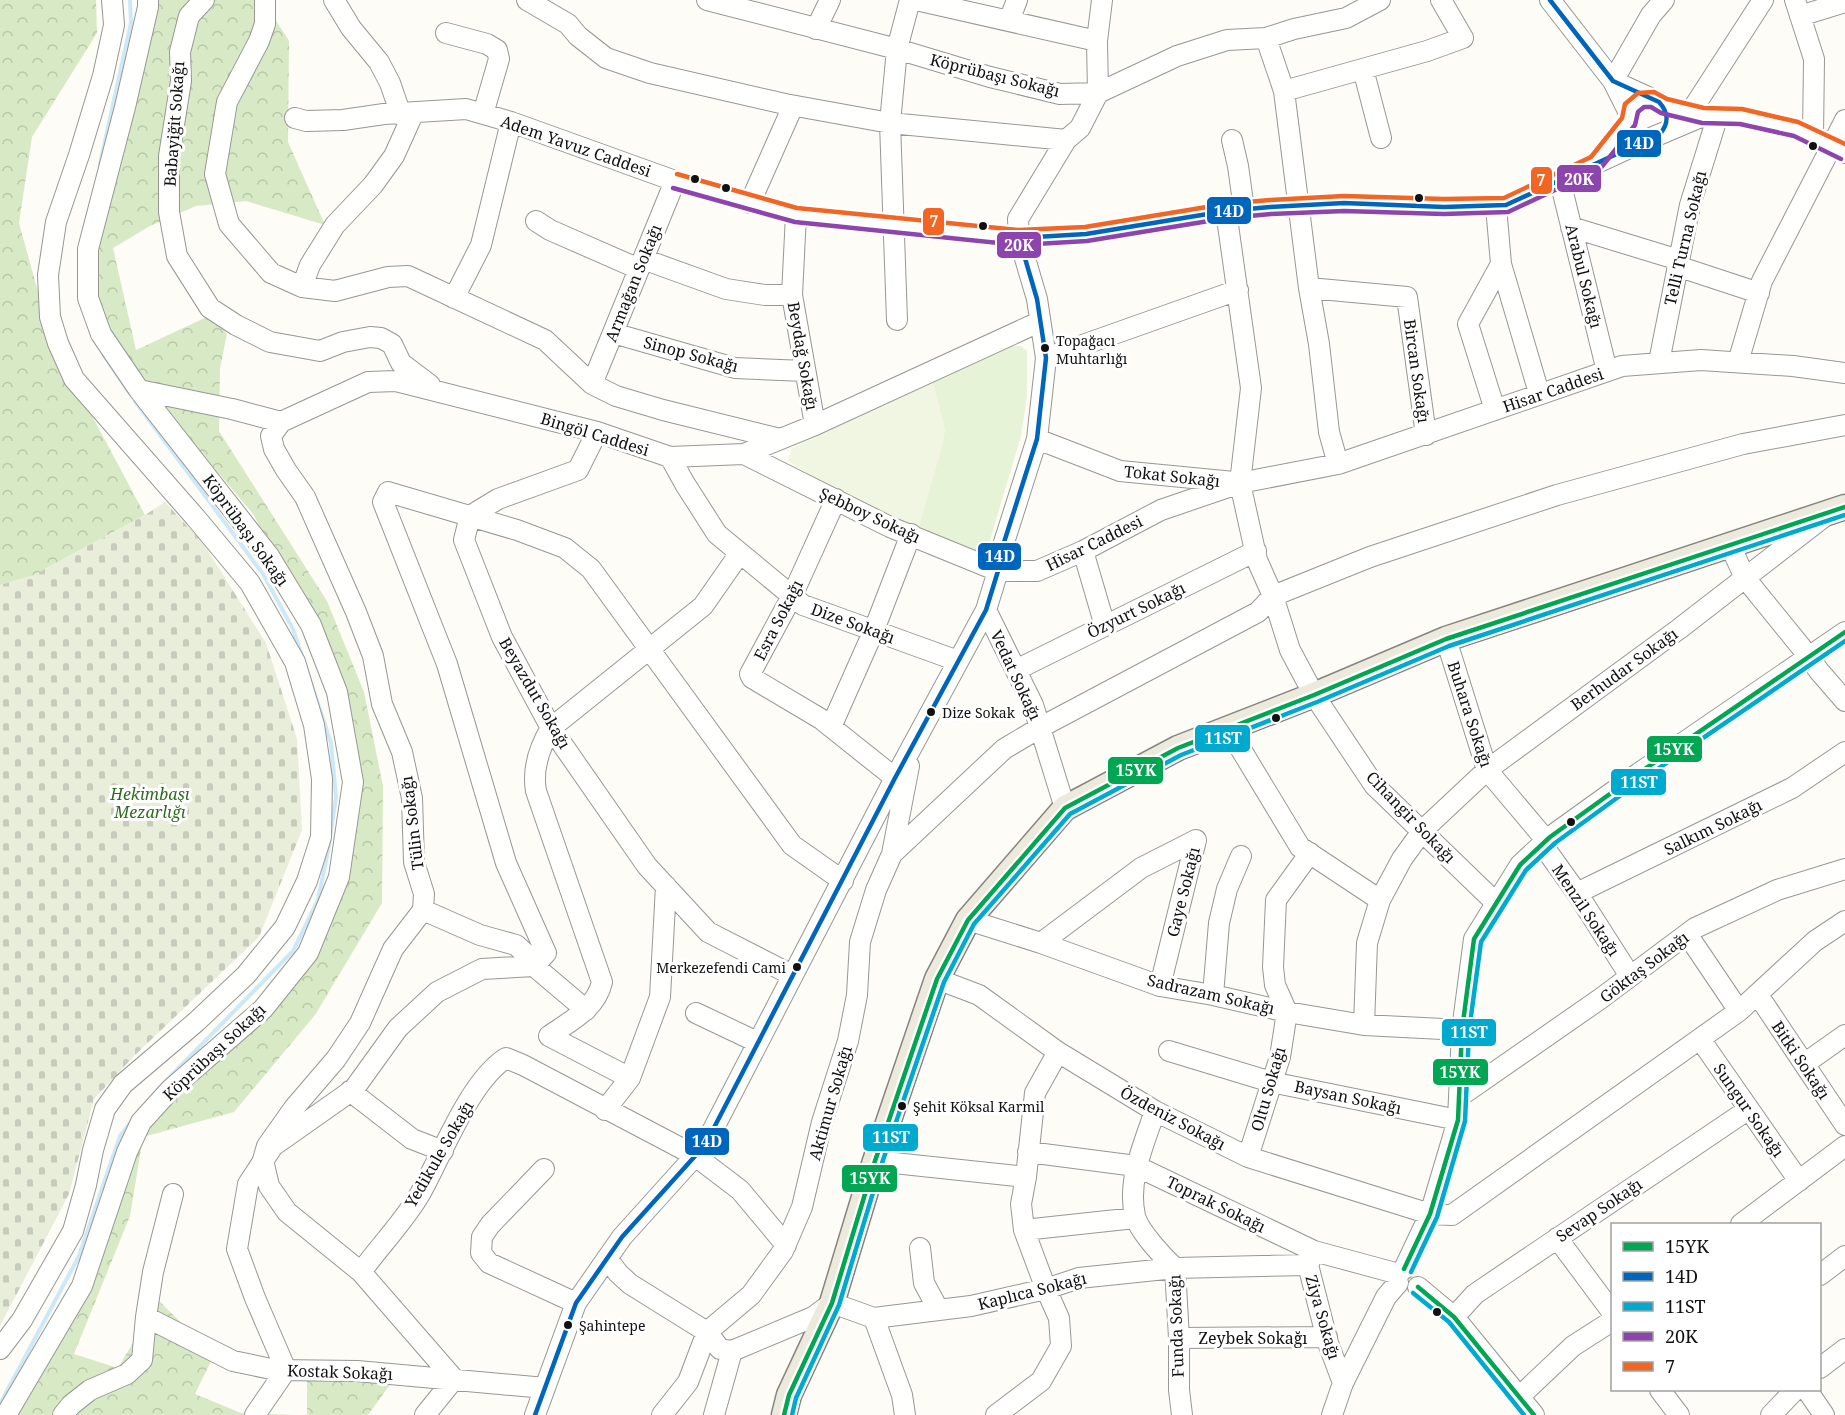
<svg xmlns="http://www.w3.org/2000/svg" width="1845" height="1415" font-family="'Noto Serif',serif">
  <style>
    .forest { fill: url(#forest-crowns) }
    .cemetery { fill: url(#cemetery-stones) }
    .park { fill: #e7f3d7 }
    .pitch { fill: #f0f6e1 }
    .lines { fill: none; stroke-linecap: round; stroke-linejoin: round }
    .stream { stroke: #cde8f7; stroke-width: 4 }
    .minor-casing { stroke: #979795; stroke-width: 22 }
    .major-casing { stroke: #858482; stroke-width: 27 }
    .minor { stroke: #fffffe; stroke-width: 20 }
    .major { stroke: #ede9dc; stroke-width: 24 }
    .bus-1-casing { stroke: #fff; stroke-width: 9 }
    .bus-2-casing { stroke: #fff; stroke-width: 9 }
    .bus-3-casing { stroke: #fff; stroke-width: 9 }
    .bus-4-casing { stroke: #fff; stroke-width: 9 }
    .bus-5-casing { stroke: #fff; stroke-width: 9 }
    .bus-1 { stroke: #00a651; stroke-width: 4.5 }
    .bus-2 { stroke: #0065bd; stroke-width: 4.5 }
    .bus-3 { stroke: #00a9ce; stroke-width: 4.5 }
    .bus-4 { stroke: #8e44ad; stroke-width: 4.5 }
    .bus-5 { stroke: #f26522; stroke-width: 4.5 }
    .bus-dot { fill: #111; stroke: #fff; stroke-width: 2 }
    .labels { text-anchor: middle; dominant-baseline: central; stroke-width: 6; stroke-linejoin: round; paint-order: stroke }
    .bus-label { font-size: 14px; fill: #111; stroke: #fff; text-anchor: start }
    .street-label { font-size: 16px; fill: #111; stroke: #fff }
    .park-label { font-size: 16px; font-style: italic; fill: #2f6b1f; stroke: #fff }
    .line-badge { stroke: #fff; stroke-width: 2 }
    .badge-label { font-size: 16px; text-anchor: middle; font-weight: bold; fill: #fff }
  </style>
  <defs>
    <pattern id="forest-crowns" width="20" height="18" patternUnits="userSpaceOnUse" patternTransform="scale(1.5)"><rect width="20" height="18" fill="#d8eac5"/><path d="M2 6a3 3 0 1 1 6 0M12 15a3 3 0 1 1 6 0" fill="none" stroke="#b8c8a8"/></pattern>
    <pattern id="cemetery-stones" width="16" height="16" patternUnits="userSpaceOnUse" patternTransform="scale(1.5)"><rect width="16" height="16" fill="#e9eedb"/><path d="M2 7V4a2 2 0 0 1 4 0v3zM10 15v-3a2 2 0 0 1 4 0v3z" fill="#c7cbbb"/></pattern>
  </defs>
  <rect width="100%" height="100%" fill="#fdfcf7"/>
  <path class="forest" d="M0 0H96L97 33 32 137 19 223 51 339 145 515 32 576 0 585Z
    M139 0H263L289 41 288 142 325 225 246 201 196 206 150 226 113 248 136 350 211 315 227 334 220 368 219 431 327 601 364 692 383 786 382 903 315 1015 234 1112 143 1137 130 1216 74 1354 118 1368 158 1300 214 1355 195 1394 241 1413 297 1415H11L111 1231 135 1116 183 1062 291 979 350 825 354 733 254 515 109 343 89 272Z
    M307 1361 397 1375 368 1415H307Z"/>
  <path class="cemetery" d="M165 502 203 543 266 643 297 739 302 830 259 937 135 1055 94 1099 69 1194 0 1326V585L32 576 145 515Z"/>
  <path class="park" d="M1012 346H1021L1027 351V397L1021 436 988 547 982 556 917 533 945 430 933 383Z"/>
  <path class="pitch" d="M933 383 945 430 942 447 917 533 825 484 788 461 792 448Z"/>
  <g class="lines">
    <path class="stream" d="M100 164 131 23 130 0
      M103 354 129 392
      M135 401 263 574 293 629 331 743 336 797 328 851 318 900 293 951 165 1082
      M145 1104 160 1087
      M0 1404 79 1256 120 1136 131 1122"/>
    <g class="minor-casing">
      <path id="minor" d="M204 0 189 16 180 52 181 81 169 156V212L177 256 210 308 236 325 270 342 320 351 343 342 370 337 381 338 392 344 401 363 430 385
        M265 0V24L259 41 227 102 215 174 229 224 271 273 302 287 335 291 388 277 408 276 545 340 592 384 616 396 663 410 780 439
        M334 0 351 28 379 62 390 83 401 115
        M527 0 568 24 578 36 606 58 650 73 785 104 890 123 897 320
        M707 0 897 49 990 77 1060 94 1098 93 1177 56 1227 40 1266 38 1294 29 1346 18 1380 0
        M910 0 897 49 890 123 1066 140
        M916 0 1097 41
        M1550 0 1613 81 1629 113
        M1795 0 1814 59 1813 136
        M1800 16 1845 2
        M1009 21 1017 0
        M816 29 830 0
        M446 33 487 44 497 50 499 59 483 114
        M1266 38 1284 91 1309 288 1319 344 1329 432 1338 464
        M1363 69 1381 138
        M1613 81 1659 102 1664 106 1702 116
        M1613 81 1651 15 1664 0
        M1284 91 1427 51 1463 38 1441 0
        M1690 113 1763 0
        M295 118 306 121 343 120 384 114 466 109 511 122 675 181 796 215 1019 238 1086 234 1226 211 1270 207 1344 203 1444 207 1506 205 1651 138 1703 116H1741L1796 129 1832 145 1845 153
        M1232 140 1238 166 1244 209
        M1597 161 1629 121V113L1635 104
        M1560 181 1607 371
        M750 203 793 106
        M1226 211 1251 388 1240 483 1257 560 1273 596 1290 650 1314 695 1374 785 1496 903
        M796 215 792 295 815 425
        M536 221 550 230 639 269
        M1571 227 1679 260
        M643 259 726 289 765 295H792
        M1501 264 1539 393
        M1677 266 1759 293
        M302 287 310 265 335 225 373 185 394 156 413 114
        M1309 288 1407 297 1426 435
        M454 298 481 245 511 122
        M613 333 735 368 805 371
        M1046 358 1238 290
        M1659 362 1690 205 1718 115
        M1738 362 1762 281 1845 120
        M592 384 675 181
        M139 390 232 409 281 422 368 382 396 381 597 432 670 457 744 454 815 425 1039 322
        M1495 410 1468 324 1501 264 1496 206
        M281 422 271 436 274 449 286 470 305 497 356 612 373 656 382 704 402 752 412 798 414 862 424 894 423 910 393 949 360 1023 336 1059 294 1108 267 1146 263 1160 269 1186 287 1212 361 1272
        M597 432 578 470 498 499 470 516 464 540 502 637 551 728 647 866 708 932 792 975
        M1037 439 1120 471 1234 482
        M744 454 890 527 998 571H1037L1083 551 1161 510 1240 483 1338 464 1622 366 1701 360 1793 366 1845 373
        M670 457 685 484 717 534 803 605 958 661
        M836 499 792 596 750 674 752 678 821 719 895 778
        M1730 545 1745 578 1810 658 1819 671 1845 701
        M1083 551 1105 626
        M986 610 1033 705 1065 808
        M1446 639 1487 770 1546 840
        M1016 670 1256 551
        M831 727 874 630 911 534
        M1228 728 1300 847 1380 900
        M1542 844 1577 893 1630 976
        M892 854 1004 749 1041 727 1258 612 1273 596 1370 557 1557 495 1743 444 1845 425
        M1577 893 1792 788 1845 752
        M423 910 480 935 516 945 527 955 534 966 586 1010
        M968 920 1041 943 1160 986 1213 995 1287 1012 1364 1025 1462 1030
        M1687 934 1739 1011
        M1041 943 1141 868 1196 840 1160 986
        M937 979 979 995 1058 1052 1155 1111 1248 1157 1430 1214 1452 1215 1739 1011 1815 941 1845 921
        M1213 995 1219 923 1227 889 1241 856
        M1758 995 1845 1125
        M696 1013 757 1042
        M1364 1025 1367 943 1380 900 1402 859 1423 830 1487 770 1679 629 1825 516
        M1700 1039 1799 1181
        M1169 1051 1271 1082 1458 1120
        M1804 1064 1845 1035
        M630 1078 549 1036C570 1021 596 1009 602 982L536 791C532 768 539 748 551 728L703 606 740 553
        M350 1091 412 1139 443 1151
        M1459 1097 1600 999 1695 928 1777 890 1845 869
        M605 1110 630 1078 660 997 666 886
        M1155 1111C1144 1144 1127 1180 1135 1216 1139 1231 1163 1257 1175 1268L1179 1338V1390L1182 1415
        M1028 1152 1136 1166 1314 1251 1399 1274
        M1248 1157 1280 1057 1287 1012 1275 985 1273 967 1276 900 1310 853
        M875 1161 1026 1177
        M544 1169 490 1225 482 1237 481 1253 489 1263 576 1303
        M1741 1224 1845 1146
        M1024 1230 1135 1218
        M1557 1238 1612 1312
        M920 1248 924 1283 938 1309
        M1313 1254 1308 1265 1328 1343 1343 1383
        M607 1258 618 1273 630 1284 707 1332 720 1349 732 1351 813 1317 832 1303 874 1318 971 1306 1046 1289 1079 1278 1175 1268 1308 1265
        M1404 1269 1430 1214 1458 1120 1462 1030 1474 939 1520 865 1550 837 1639 773 1845 632
        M1820 1275 1845 1256
        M1418 1287 1454 1317 1534 1415
        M146 1317 233 1361 276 1370 357 1371 545 1388
        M1454 1317 1475 1294 1749 1109
        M874 1318 902 1395 905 1415
        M1179 1338 1327 1337
        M0 1349 22 1320 73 1231 86 1185 93 1150 105 1109 123 1084 196 1022 246 975 285 927 307 881 321 837 322 779 314 725 295 662 250 583 195 517 74 379 58 343 50 317 48 275 56 222 79 155 103 76 114 25 112 0
        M1820 1368 1845 1349
        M1660 1390 1679 1415
        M1807 1390 1824 1415
        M1519 1397 1573 1346 1612 1321
        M6 1415 82 1286 127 1152 141 1122 171 1089 263 1009 308 953 339 877 353 782 337 692 311 625 269 556 139 390 101 334 88 298V249L125 107 148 7V0
        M63 1415 71 1405 90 1390 127 1374 142 1360 146 1317 153 1272 173 1194
        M255 1415 286 1370 255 1298 237 1249 248 1184 273 1146 354 1089 398 1028 437 992 482 969 534 966 546 953 506 863 447 664 383 502 388 492 517 530 565 548 591 569 792 845 843 881
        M425 1415 454 1379 361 1272C379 1247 405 1220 420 1194 442 1155 469 1082 506 1058L523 1065 694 1155 740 1190 786 1245
        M535 1415 576 1303 622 1237 705 1145 895 778 986 610 998 571 999 558 1037 439 1046 358 1037 299 1019 238 1018 219 1066 140 1080 128 1098 93 1097 41 1102 0
        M662 1415 688 1382 707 1332 751 1295 783 1251 802 1207 822 1122 848 1041 857 995 860 942 876 890 892 854 909 766
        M714 1415 732 1351
        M996 1415 1041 1381 1061 1346 1059 1318 1046 1289 1024 1230 1021 1204 1026 1177 1035 1093 1058 1052
        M1332 1415 1343 1383 1386 1297 1398 1283
        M1771 1415 1795 1390"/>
    </g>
    <g class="major-casing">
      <path id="major" d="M784 1415 789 1395 832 1303 875 1161 937 979 968 920 1065 808 1178 748 1314 695 1446 639 1845 507"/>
    </g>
    <use href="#minor" class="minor"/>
    <use href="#major" class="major"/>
    <g class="bus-1-casing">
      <path id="bus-1" d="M1404 1269 1430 1214 1458 1120 1462 1030 1474 939 1520 865 1550 837 1639 773 1845 632
        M1418 1287 1454 1317 1534 1415
        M784 1415 789 1395 832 1303 875 1161 937 979 968 920 1065 808 1178 748 1314 695 1446 639 1845 507"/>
    </g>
    <g class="bus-2-casing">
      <path id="bus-2" d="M1019 238 1086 234 1226 211 1270 207 1344 203 1444 207 1506 205 1660 134C1669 123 1669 113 1659 102L1613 81 1550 0
        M535 1415 576 1303 622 1237 705 1145 895 778 986 610 998 571 999 558 1037 439 1046 358 1037 299 1019 238"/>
    </g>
    <g class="bus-3-casing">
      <path id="bus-3" d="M1411 1272 1437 1217 1465 1121 1469 1031 1481 942 1526 870 1555 843 1643 779 1845 641
        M1413 1293 1449 1322 1524 1415
        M792 1415 796 1398 839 1305 882 1163 944 982 974 924 1070 814 1181 755 1317 702 1449 646 1845 515"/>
    </g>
    <g class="bus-4-casing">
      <path id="bus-4" d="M673 188 795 222 1019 245 1087 241 1227 218 1271 214 1344 211 1444 214 1508 212 1600 169 1635 125 1638 112 1644 107H1651L1661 113 1702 123 1740 124 1794 136 1841 159"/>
    </g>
    <g class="bus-5-casing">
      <path id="bus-5" d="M677 174 797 208 1019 230 1085 227 1225 204 1270 200 1344 196 1444 199 1504 198 1591 157 1622 118 1625 104 1638 93 1654 92 1667 99 1704 108 1742 109 1798 122 1845 144"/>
    </g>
    <use href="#bus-1" class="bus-1"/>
    <use href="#bus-2" class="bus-2"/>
    <use href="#bus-3" class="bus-3"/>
    <use href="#bus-4" class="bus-4"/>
    <use href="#bus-5" class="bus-5"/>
  </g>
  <g class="bus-dot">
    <circle cx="1813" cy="146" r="5"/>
    <circle cx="695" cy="179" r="5"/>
    <circle cx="726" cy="188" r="5"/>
    <circle cx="1419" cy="198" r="5"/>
    <circle cx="983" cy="226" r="5"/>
    <circle cx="1045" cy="348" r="5"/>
    <circle cx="931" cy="712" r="5"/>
    <circle cx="1276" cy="718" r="5"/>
    <circle cx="1571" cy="822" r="5"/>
    <circle cx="797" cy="967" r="5"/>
    <circle cx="902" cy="1106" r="5"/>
    <circle cx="1437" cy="1312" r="5"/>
    <circle cx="568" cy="1325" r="5"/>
  </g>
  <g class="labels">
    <g class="bus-label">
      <text x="1056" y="340">Topağacı<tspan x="1056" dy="18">Muhtarlığı</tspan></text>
      <text x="942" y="712">Dize Sokak</text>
      <text x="786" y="967" text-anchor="end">Merkezefendi Cami</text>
      <text x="913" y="1106">Şehit Köksal Karmil</text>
      <text x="579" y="1325">Şahintepe</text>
    </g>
    <g class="street-label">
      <text transform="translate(995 75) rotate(14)">Köprübaşı Sokağı</text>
      <text transform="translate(174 124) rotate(-86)">Babayiğit Sokağı</text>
      <text transform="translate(576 146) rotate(19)">Adem Yavuz Caddesi</text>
      <text transform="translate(1685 238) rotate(-77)">Telli Turna Sokağı</text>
      <text transform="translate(1584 276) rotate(76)">Arabul Sokağı</text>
      <text transform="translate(633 283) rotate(-68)">Armağan Sokağı</text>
      <text transform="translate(691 354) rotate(15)">Sinop Sokağı</text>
      <text transform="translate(803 356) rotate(80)">Beydağ Sokağı</text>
      <text transform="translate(1417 371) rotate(82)">Bircan Sokağı</text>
      <text transform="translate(1553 390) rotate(-19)">Hisar Caddesi</text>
      <text transform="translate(595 434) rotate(17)">Bingöl Caddesi</text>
      <text transform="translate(1172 476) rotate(6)">Tokat Sokağı</text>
      <text transform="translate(870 515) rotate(25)">Şebboy Sokağı</text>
      <text transform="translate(246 530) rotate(54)">Köprübaşı Sokağı</text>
      <text transform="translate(1094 543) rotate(-26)">Hisar Caddesi</text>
      <text transform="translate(1136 610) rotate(-26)">Özyurt Sokağı</text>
      <text transform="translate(778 620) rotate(-63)">Esra Sokağı</text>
      <text transform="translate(853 623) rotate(20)">Dize Sokağı</text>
      <text transform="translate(1624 669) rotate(-36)">Berhudar Sokağı</text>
      <text transform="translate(1016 675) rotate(65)">Vedat Sokağı</text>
      <text transform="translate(535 693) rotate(60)">Beyazdut Sokağı</text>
      <text transform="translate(1470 714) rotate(72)">Buhara Sokağı</text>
      <text transform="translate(1411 817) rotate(46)">Cihangir Sokağı</text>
      <text transform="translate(412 823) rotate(-97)">Tülin Sokağı</text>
      <text transform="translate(1713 827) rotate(-26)">Salkım Sokağı</text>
      <text transform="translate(1183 892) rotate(-76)">Gaye Sokağı</text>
      <text transform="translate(1586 910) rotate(56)">Menzil Sokağı</text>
      <text transform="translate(1644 967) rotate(-37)">Göktaş Sokağı</text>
      <text transform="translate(1211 994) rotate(13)">Sadrazam Sokağı</text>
      <text transform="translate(214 1052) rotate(-43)">Köprübaşı Sokağı</text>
      <text transform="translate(1801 1060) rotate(56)">Bitki Sokağı</text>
      <text transform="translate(1268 1089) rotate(-74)">Oltu Sokağı</text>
      <text transform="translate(1348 1097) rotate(12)">Baysan Sokağı</text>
      <text transform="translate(830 1103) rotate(-74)">Aktimur Sokağı</text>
      <text transform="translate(1749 1110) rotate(55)">Sungur Sokağı</text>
      <text transform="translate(1173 1118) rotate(28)">Özdeniz Sokağı</text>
      <text transform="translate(439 1154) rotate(-60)">Yedikule Sokağı</text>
      <text transform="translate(1216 1204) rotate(26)">Toprak Sokağı</text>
      <text transform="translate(1599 1210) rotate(-34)">Sevap Sokağı</text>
      <text transform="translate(1032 1291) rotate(-14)">Kaplıca Sokağı</text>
      <text transform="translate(1323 1317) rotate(74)">Ziya Sokağı</text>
      <text transform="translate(1176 1326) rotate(-92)">Funda Sokağı</text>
      <text x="1253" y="1338">Zeybek Sokağı</text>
      <text transform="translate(340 1372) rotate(2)">Kostak Sokağı</text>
    </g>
    <g class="park-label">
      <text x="150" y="794">Hekimbaşı<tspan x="150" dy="18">Mezarlığı</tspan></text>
    </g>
  </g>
  <g class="line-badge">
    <rect x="1616" y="129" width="46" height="29" rx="6" fill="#0065bd"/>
    <rect x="1556" y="164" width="46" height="29" rx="6" fill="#8e44ad"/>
    <rect x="1530" y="166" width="23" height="29" rx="6" fill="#f26522"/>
    <rect x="1206" y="196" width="46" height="29" rx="6" fill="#0065bd"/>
    <rect x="922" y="207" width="23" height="29" rx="6" fill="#f26522"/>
    <rect x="996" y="231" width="46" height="28" rx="6" fill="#8e44ad"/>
    <rect x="977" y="542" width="45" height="29" rx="6" fill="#0065bd"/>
    <rect x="1194" y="724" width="57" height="29" rx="6" fill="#00a9ce"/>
    <rect x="1646" y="735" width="57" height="28" rx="6" fill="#00a651"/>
    <rect x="1107" y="756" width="57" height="29" rx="6" fill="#00a651"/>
    <rect x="1610" y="768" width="57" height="28" rx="6" fill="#00a9ce"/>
    <rect x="1441" y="1018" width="56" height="29" rx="6" fill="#00a9ce"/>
    <rect x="1432" y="1058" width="57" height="28" rx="6" fill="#00a651"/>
    <rect x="862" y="1123" width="57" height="29" rx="6" fill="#00a9ce"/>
    <rect x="684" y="1127" width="46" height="29" rx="6" fill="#0065bd"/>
    <rect x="841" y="1164" width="57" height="29" rx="6" fill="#00a651"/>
  </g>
  <g class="badge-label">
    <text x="1639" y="149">14D</text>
    <text x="1579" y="185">20K</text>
    <text x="1541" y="186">7</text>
    <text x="1229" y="217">14D</text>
    <text x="934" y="227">7</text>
    <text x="1019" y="251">20K</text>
    <text x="1000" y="562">14D</text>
    <text x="1223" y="744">11ST</text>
    <text x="1674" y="755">15YK</text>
    <text x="1136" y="776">15YK</text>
    <text x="1639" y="788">11ST</text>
    <text x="1469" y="1038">11ST</text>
    <text x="1460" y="1078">15YK</text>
    <text x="891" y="1143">11ST</text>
    <text x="707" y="1147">14D</text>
    <text x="870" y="1184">15YK</text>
  </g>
  <rect x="1611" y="1223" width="210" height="168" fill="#ffffff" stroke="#a0a0a0" stroke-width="1.5"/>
  <rect x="1623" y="1242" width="30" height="9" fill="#00a651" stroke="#a0a0a0" stroke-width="1.5"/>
  <text x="1665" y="1253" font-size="18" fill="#111111">15YK</text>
  <rect x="1623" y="1272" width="30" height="9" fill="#0065bd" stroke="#a0a0a0" stroke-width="1.5"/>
  <text x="1665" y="1283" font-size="18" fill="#111111">14D</text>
  <rect x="1623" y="1302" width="30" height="9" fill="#00a9ce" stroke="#a0a0a0" stroke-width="1.5"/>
  <text x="1665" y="1313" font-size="18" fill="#111111">11ST</text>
  <rect x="1623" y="1332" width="30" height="9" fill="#8e44ad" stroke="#a0a0a0" stroke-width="1.5"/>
  <text x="1665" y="1343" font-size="18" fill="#111111">20K</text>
  <rect x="1623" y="1362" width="30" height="9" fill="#f26522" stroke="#a0a0a0" stroke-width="1.5"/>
  <text x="1665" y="1373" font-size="18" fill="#111111">7</text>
</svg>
